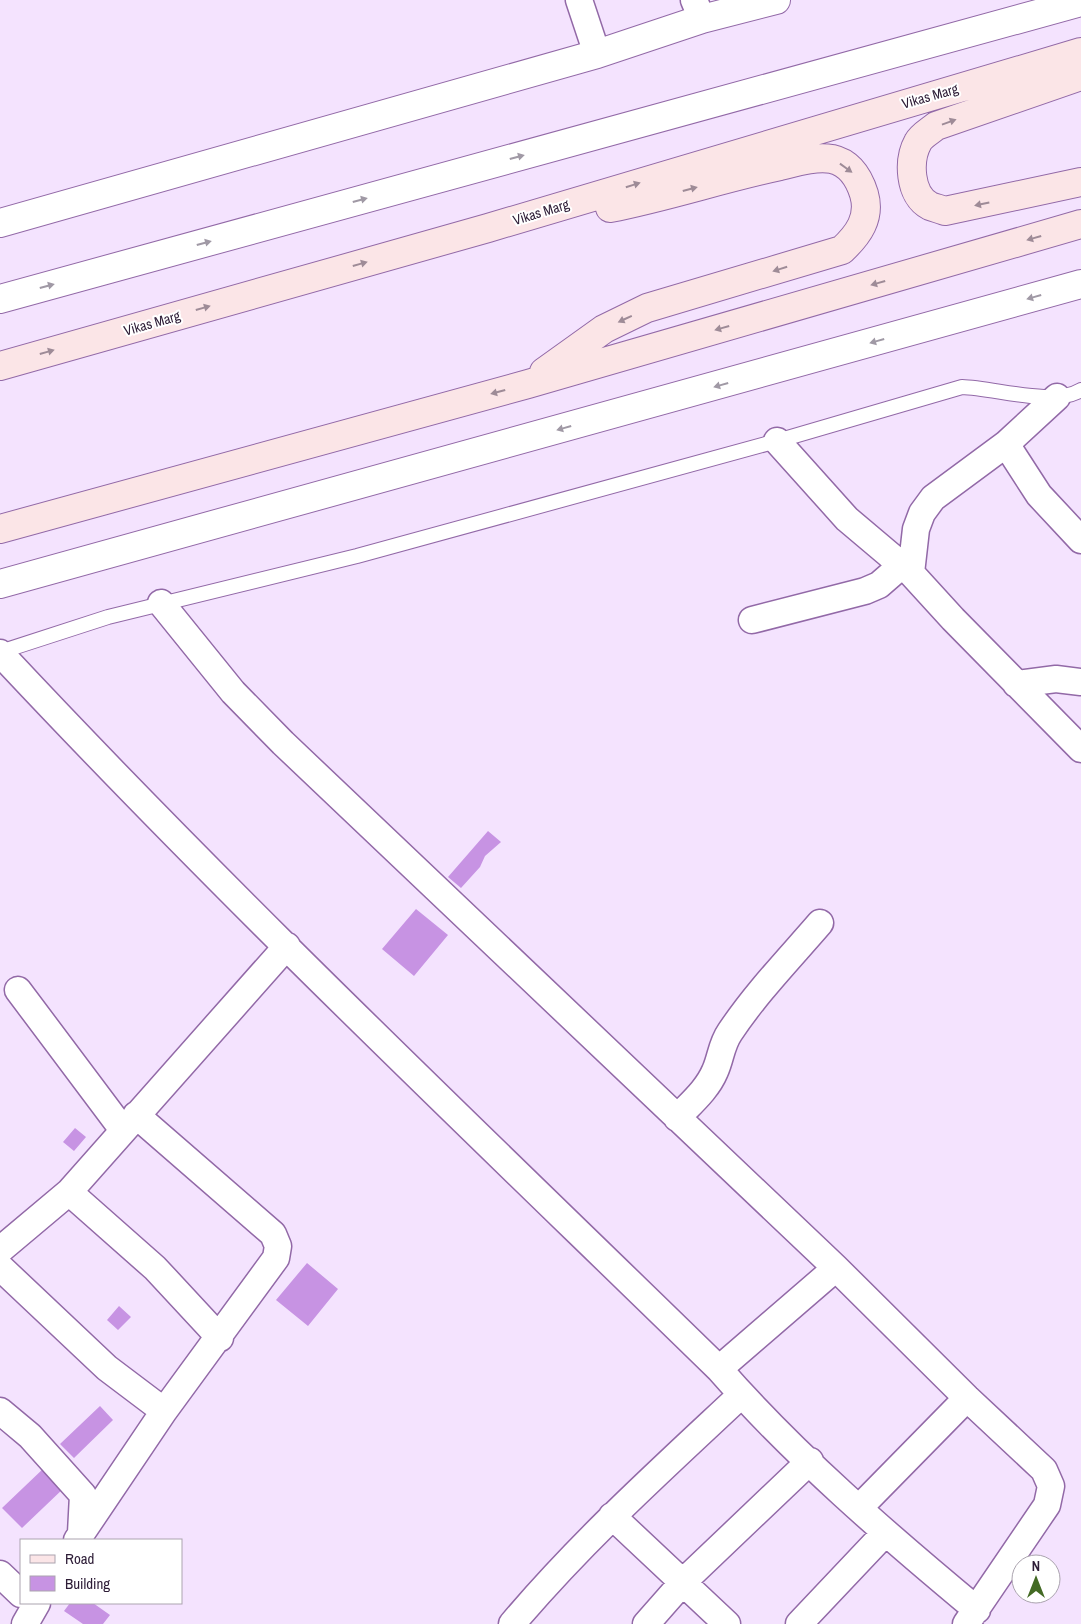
<svg xmlns="http://www.w3.org/2000/svg" width="1081" height="1624" font-family="'Archivo Narrow',sans-serif">
  <style>
    .building { fill: #c793e3 }
    .lines { fill: none; stroke-linecap: round; stroke-linejoin: round }
    .service-casing { stroke: #9269a7; stroke-width: 16 }
    .minor-casing { stroke: #9269a7; stroke-width: 29 }
    .tertiary-casing { stroke: #9269a7; stroke-width: 30 }
    .secondary-casing { stroke: #9269a7; stroke-width: 30 }
    .service { stroke: #fff; stroke-width: 14 }
    .minor { stroke: #fff; stroke-width: 26 }
    .tertiary { stroke: #fff; stroke-width: 28 }
    .secondary { stroke: #fbe5e7; stroke-width: 28 }
    .oneway { fill: #9e8b97 }
    .oneway2 { fill: #a099a5 }
    .labels { text-anchor: middle; dominant-baseline: central; stroke-width: 4; stroke-linejoin: round; paint-order: stroke }
    .street-label { font-size: 14px; fill: #2d1c36; stroke: #fff }
  </style>
  <rect width="100%" height="100%" fill="#f4e3fe"/>
  <path class="building" d="M488 831 501 842 485 856 480 867 461 888 448 877Z
    M416 909 448 935 414 976 382 949Z
    M75 1128 86 1137 74 1151 63 1142Z
    M307 1263 338 1289 308 1326 276 1300Z
    M119 1306 131 1317 118 1330 107 1320Z
    M100 1406 113 1420 74 1458 60 1444Z
    M45 1467 65 1487 22 1528 2 1508Z
    M70 1603H93L110 1615 103 1624H83L64 1611Z"/>
  <g class="lines">
    <g class="service-casing">
      <path id="service" d="M0 652 108 617 357 556 777 441 962 387C996 388 1053 407 1081 390"/>
    </g>
    <g class="minor-casing">
      <path id="minor" d="M579 0 597 54
        M694 0 702 19
        M777 441 847 519 911 573 953 619 1081 749
        M1006 444 1039 495 1081 540
        M911 573 916 529 922 513 933 498 1006 444 1057 397
        M161 603 233 692 283 743 836 1268 967 1398 1044 1470 1051 1486 1047 1505 966 1624
        M752 620 865 591 879 585 902 565
        M0 653C231 900 477 1133 719 1369 795 1456 888 1536 977 1610
        M1016 684 1056 679 1081 682
        M18 990 123 1130
        M677 1118C691 1103 707 1090 715 1071 721 1058 721 1045 730 1032 756 993 789 959 820 923
        M69 1192 155 1268 220 1338
        M0 1250 69 1192 287 946
        M0 1267 107 1368 164 1411
        M719 1369 836 1268
        M0 1411 30 1436 83 1495 81 1533
        M859 1508 967 1398
        M612 1516 727 1624
        M77 1540 164 1411 276 1258 278 1246 273 1234 136 1115
        M0 1574 21 1594
        M25 1624 37 1603
        M512 1624C582 1541 662 1469 741 1395
        M646 1624 683 1582 810 1461
        M799 1624 885 1533"/>
    </g>
    <g class="tertiary-casing">
      <path id="tertiary" d="M0 223 597 54 702 19 776 0
        M0 299 1081 2
        M0 584 1081 284"/>
    </g>
    <g class="secondary-casing">
      <path id="secondary" d="M1081 76 936 126C930 131 921 136 918 142 908 160 909 195 930 206 935 208 940 209 945 211L1081 182
        M0 366 488 228 1081 52
        M544 372 604 329 647 308 842 250C858 235 871 218 864 194 859 178 850 163 832 159 816 156 796 162 780 166 723 178 667 197 610 208
        M0 529 528 384 1081 224"/>
    </g>
    <use href="#service" class="service"/>
    <use href="#minor" class="minor"/>
    <use href="#tertiary" class="tertiary"/>
    <use href="#secondary" class="secondary"/>
  </g>
  <defs><path id="oneway-solid" d="M-6-.8H1V-3.2L6.5 0L1 3.2V.8H-6Z" transform="scale(1.25)"/></defs>
  <g class="oneway">
    <use href="#oneway-solid" transform="translate(949 122) rotate(-20)"/>
    <use href="#oneway-solid" transform="translate(846 168) rotate(36)"/>
    <use href="#oneway-solid" transform="translate(633 185) rotate(-17)"/>
    <use href="#oneway-solid" transform="translate(690 189) rotate(-15)"/>
    <use href="#oneway-solid" transform="translate(982 204) rotate(168)"/>
    <use href="#oneway-solid" transform="translate(1034 238) rotate(164)"/>
    <use href="#oneway-solid" transform="translate(360 264) rotate(-16)"/>
    <use href="#oneway-solid" transform="translate(780 269) rotate(163)"/>
    <use href="#oneway-solid" transform="translate(878 283) rotate(164)"/>
    <use href="#oneway-solid" transform="translate(203 308) rotate(-16)"/>
    <use href="#oneway-solid" transform="translate(625 319) rotate(155)"/>
    <use href="#oneway-solid" transform="translate(722 328) rotate(164)"/>
    <use href="#oneway-solid" transform="translate(47 352) rotate(-16)"/>
    <use href="#oneway-solid" transform="translate(498 392) rotate(165)"/>
  </g>
  <g class="oneway2">
    <use href="#oneway-solid" transform="translate(517 157) rotate(-15)"/>
    <use href="#oneway-solid" transform="translate(360 200) rotate(-15)"/>
    <use href="#oneway-solid" transform="translate(204 243) rotate(-15)"/>
    <use href="#oneway-solid" transform="translate(47 286) rotate(-15)"/>
    <use href="#oneway-solid" transform="translate(1034 297) rotate(164)"/>
    <use href="#oneway-solid" transform="translate(877 341) rotate(164)"/>
    <use href="#oneway-solid" transform="translate(721 385) rotate(164)"/>
    <use href="#oneway-solid" transform="translate(564 428) rotate(164)"/>
  </g>
  <g class="labels">
    <g class="street-label">
      <text transform="translate(930 96) rotate(-16)">Vikas Marg</text>
      <text transform="translate(541 212) rotate(-17)">Vikas Marg</text>
      <text transform="translate(152 323) rotate(-16)">Vikas Marg</text>
    </g>
  </g>
  <rect x="20" y="1539" width="162" height="65" fill="#ffffff" stroke="#aba4af"/>
  <rect x="30" y="1555" width="25" height="8" fill="#fbe5e7" stroke="#aba4af"/>
  <text x="65" y="1564" font-size="15" fill="#2d1c36">Road</text>
  <rect x="30" y="1576" width="25" height="15" fill="#c793e3" stroke="#aba4af"/>
  <text x="65" y="1589" font-size="15" fill="#2d1c36">Building</text>
  <g transform="translate(1036 1579)"><circle r="24" fill="#ffffff" stroke="#aba4af"/>
  <path d="M0-4L9 19L0 12L-9 19Z" fill="#436a24"/>
  <text y="-8" font-size="14" font-weight="bold" text-anchor="middle" fill="#2d1c36">N</text>
  </g>
</svg>
